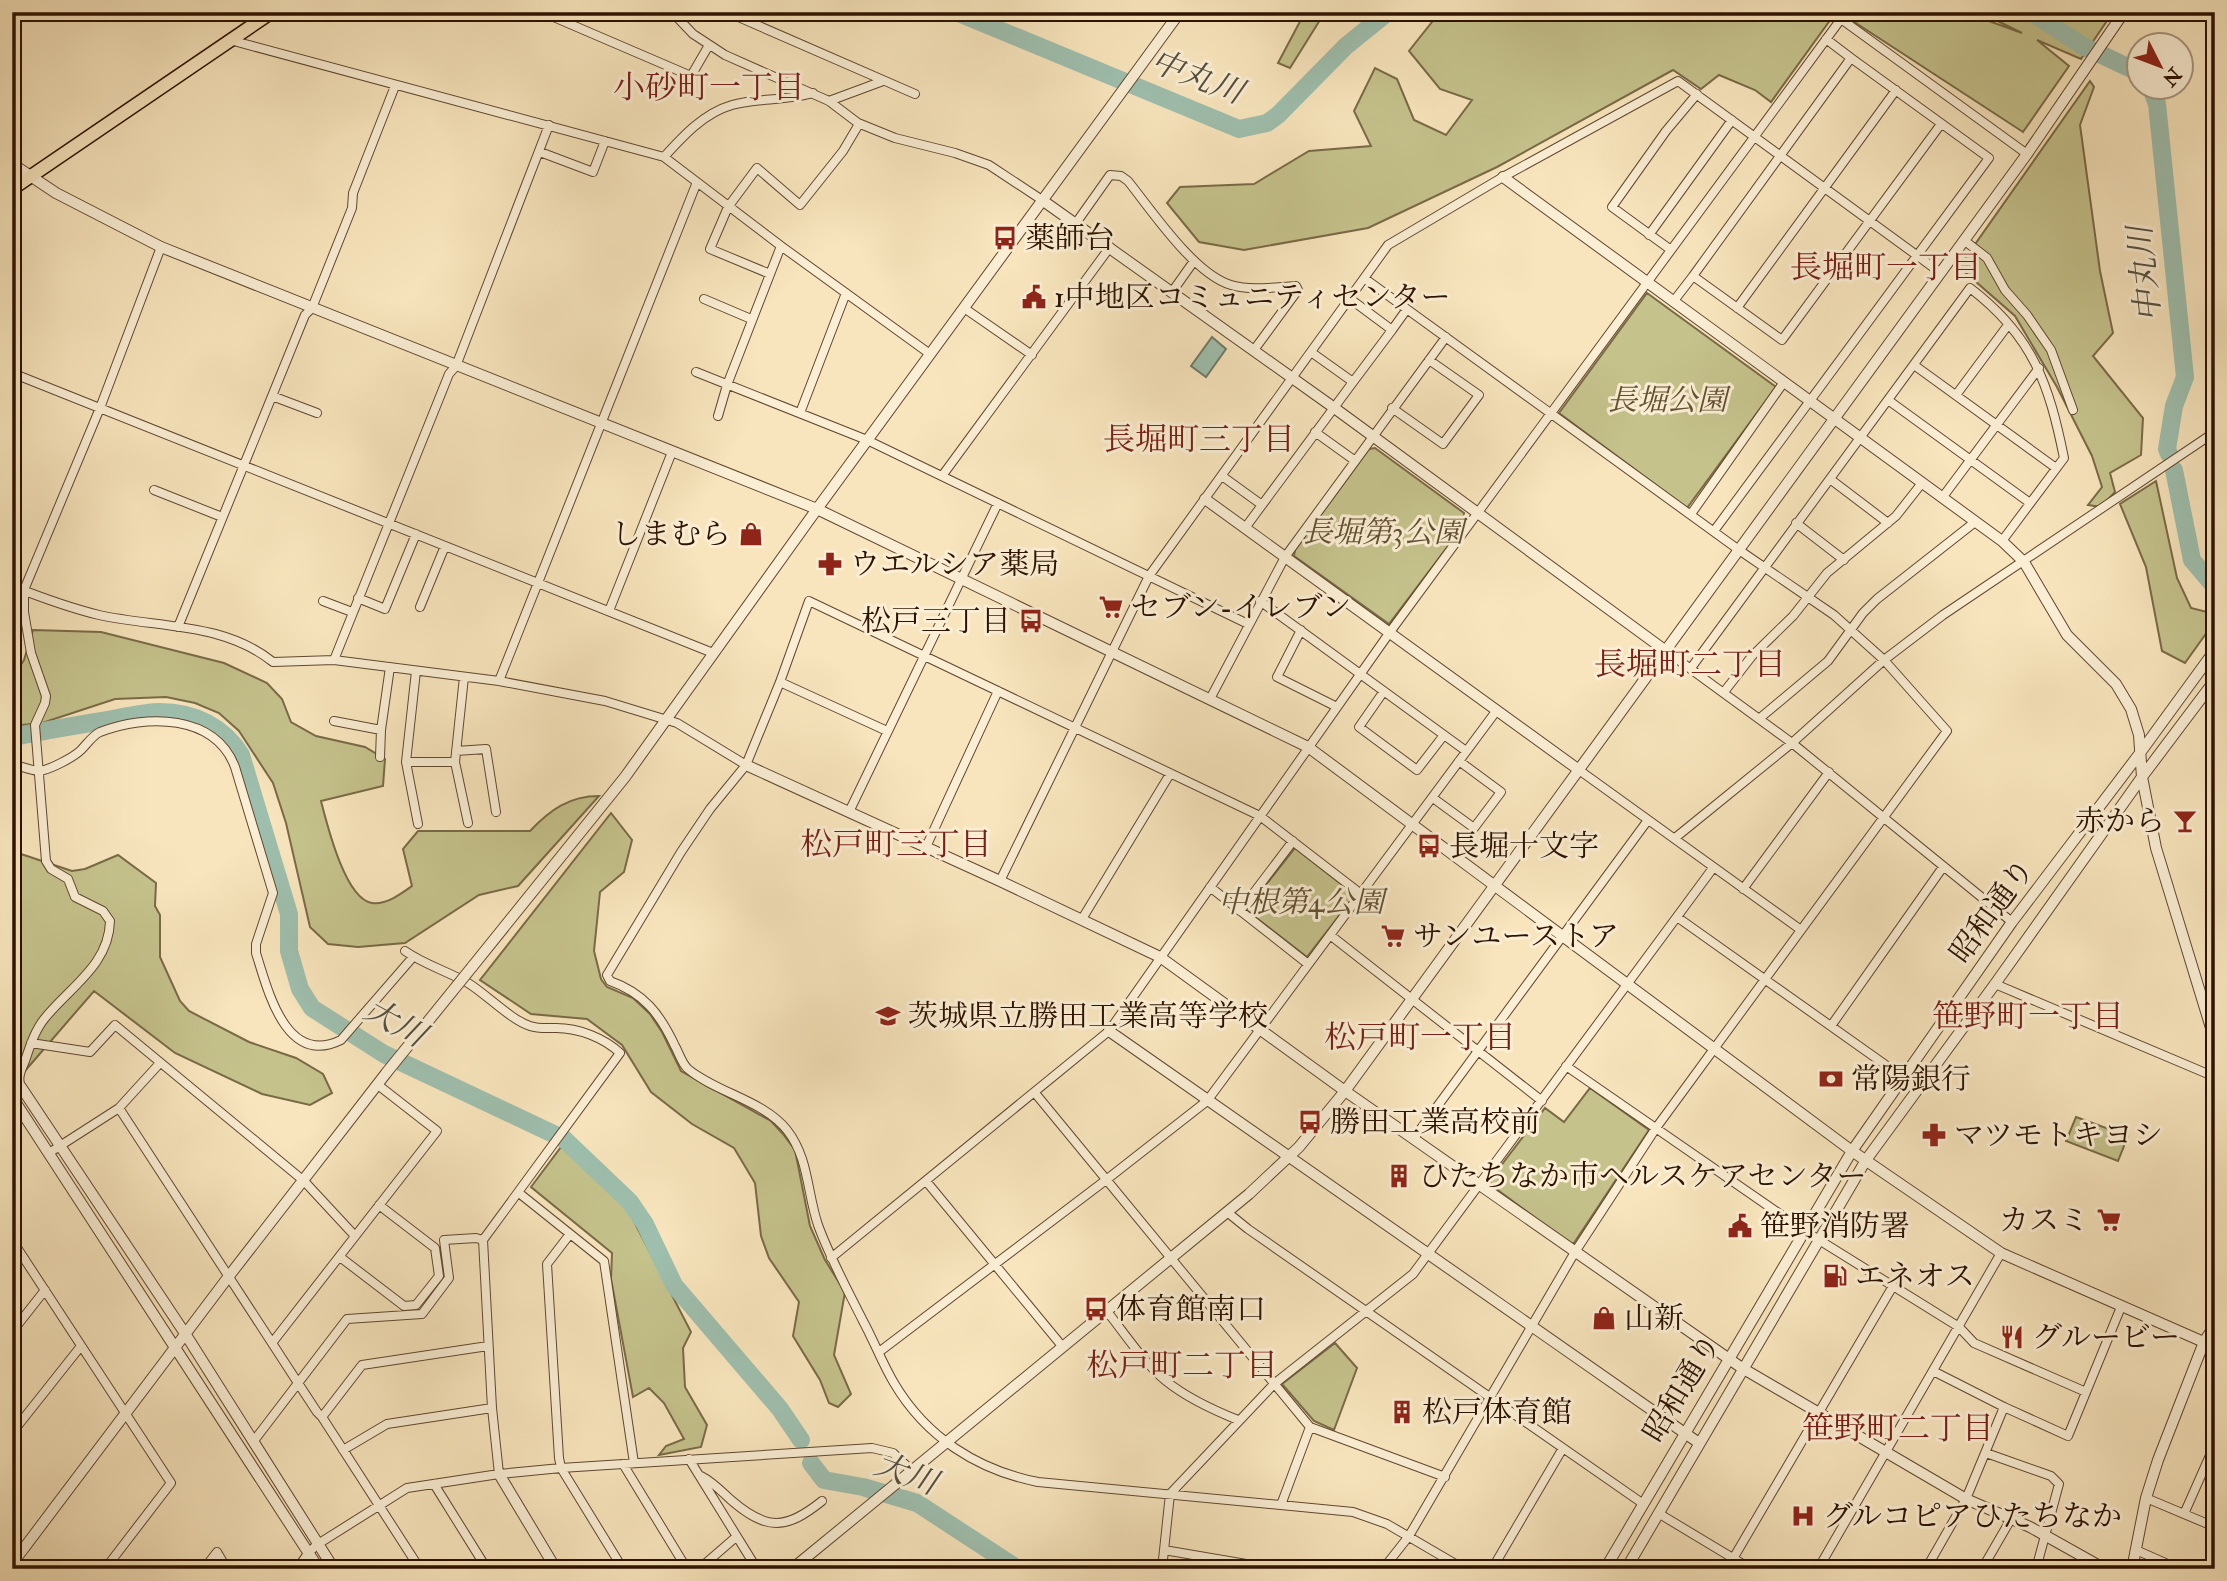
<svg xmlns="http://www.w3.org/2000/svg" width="2227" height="1581" font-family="'IM FELL Double Pica','Noto Serif JP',serif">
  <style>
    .green { fill: #c5c28c; stroke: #796a46; stroke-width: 2 }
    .water { fill: #9ebfae; stroke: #717a68; stroke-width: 2 }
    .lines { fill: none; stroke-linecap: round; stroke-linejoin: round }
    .river { stroke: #9ebfae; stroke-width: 18 }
    .minor-casing { stroke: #60472f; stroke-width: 10 }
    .tertiary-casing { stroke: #60472f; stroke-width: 12 }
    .primary-casing { stroke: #2d1200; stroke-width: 15 }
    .minor { stroke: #faeed4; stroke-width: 8 }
    .tertiary { stroke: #faeed4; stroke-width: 10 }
    .primary { stroke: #f8e5bd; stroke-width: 12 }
    .tertiary-bridge-casing { stroke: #60472f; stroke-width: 12; stroke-linecap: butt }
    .tertiary-bridge { stroke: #faeed4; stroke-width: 10 }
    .labels { text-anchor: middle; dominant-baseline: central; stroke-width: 6; stroke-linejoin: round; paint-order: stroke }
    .poi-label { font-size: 30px; fill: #2d1200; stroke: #faeed4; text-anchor: start }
    .park-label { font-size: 30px; font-style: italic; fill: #625031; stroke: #faeed4 }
    .street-label { font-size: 30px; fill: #2d1200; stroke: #faeed4 }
    .water-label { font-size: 32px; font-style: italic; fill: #554f3d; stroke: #faeed4 }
    .neighbourhood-label { font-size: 32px; fill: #7a1f14; stroke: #faeed4 }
  </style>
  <rect width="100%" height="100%" fill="#f8e5bd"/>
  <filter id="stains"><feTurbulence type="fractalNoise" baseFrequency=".00286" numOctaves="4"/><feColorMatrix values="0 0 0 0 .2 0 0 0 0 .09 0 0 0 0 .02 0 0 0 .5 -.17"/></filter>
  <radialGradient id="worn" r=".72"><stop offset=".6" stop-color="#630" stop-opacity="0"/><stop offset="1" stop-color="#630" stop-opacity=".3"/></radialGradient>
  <path class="green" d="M1305 12H1325L1290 68 1278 63Z
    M1513 12H1836L1771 102 1755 90 1719 75 1701 89 1673 70 1497 167 1368 228 1244 250 1199 242 1167 203 1180 187 1254 184 1309 151 1371 146 1354 111 1375 68 1397 79 1414 120 1446 135 1472 100 1440 89 1409 51 1436 17Z
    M1839 12H1964L2022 33 1979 12H2113L2081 59 2037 40 2069 66 2023 132Z
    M2090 81 2094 87 2080 125 2100 271 2113 333 2093 356 2143 418 2141 455 2110 473 2115 492 2101 507 2088 505 2102 487 2092 456 2057 387 2015 316 1959 267Z
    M1647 293 1776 387 1687 508 1559 413Z
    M1375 448 1464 513V525L1389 624 1294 556 1295 550 1369 449Z
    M2156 481 2177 578 2191 608 2215 614V621L2185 663 2162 651 2146 567 2120 504Z
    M33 630 101 632 224 663 267 683 282 699 291 722 316 736 365 747 385 759 383 786 321 801C327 824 345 899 372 903 386 905 401 894 412 886L403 849 418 831H530C550 810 569 796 599 796L518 886 479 895 405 943 358 947 328 944 310 927 286 823 273 783 239 731 219 713 195 703 166 697 115 699 42 723 12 726V678L24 660Z
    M611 813 632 840 624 872 600 892 594 951 601 979 607 987 633 998 650 1014 662 1032 681 1071 771 1121 783 1134 795 1150 810 1226 825 1260 845 1292 834 1355 851 1394 838 1407 829 1403 820 1380 793 1336 799 1302 769 1258 761 1236 755 1183 734 1148 692 1124 651 1092 622 1045 587 1019 531 1014 480 980Z
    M1295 848 1355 895 1307 957 1246 910Z
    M12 851 72 871 85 869 118 855 156 883 155 906 160 915V957L180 1001 189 1011 249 1042 296 1058 323 1074 332 1093 310 1105 262 1094 175 1053 94 991 12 1086Z
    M1590 1088 1649 1130 1574 1243H1569L1491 1185 1490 1180 1545 1108 1564 1122Z
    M2076 1117 2128 1136 2118 1161 2066 1141Z
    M561 1147 625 1204 691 1332 683 1348 685 1387 707 1425 701 1447 659 1455 666 1446 684 1439 664 1403 649 1388 633 1397 611 1279 612 1253 531 1187Z
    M1335 1343 1357 1368 1334 1430 1314 1421 1282 1384Z"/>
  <path class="water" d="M1212 337 1226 349 1206 377 1191 366Z"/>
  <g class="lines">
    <path class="river" d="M956 12 1239 129 1267 123 1278 115 1346 46 1388 12
      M2031 12 2083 46 2140 73
      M2151 88 2157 104 2185 377 2174 406 2167 449 2169 454
      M2174 470 2192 560 2215 587
      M12 737C42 731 72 726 102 721 121 718 142 712 160 712 194 712 224 727 241 755L289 914V951L300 989 312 1008 384 1054 564 1139 630 1202 645 1224 674 1285 780 1409 801 1440
      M811 1463 824 1480 863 1487 917 1503 1018 1569"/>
    <g class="minor-casing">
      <path id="minor" d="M542 12 691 76 709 45
        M672 12 693 34 725 55 829 101 858 123 895 138 955 153 989 165 1042 200
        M727 12 915 94
        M1826 39 1851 58 1693 276 1782 340 1941 124
        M230 40 664 157 781 246 930 354
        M829 101 883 81
        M540 152 593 172 605 141
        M664 157C683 136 704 113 732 105 756 98 786 101 813 93
        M1076 223 1110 175 1121 176 1128 181C1152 211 1194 274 1231 285 1251 291 1275 287 1296 286L1298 290 1254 350
        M1649 235 1732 120
        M1965 241 1987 258 2005 290 2027 315 2051 350 2073 410
        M1671 250 1612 207 1666 131 1697 94
        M770 274 710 249 728 207 757 168 800 205 843 151 859 124
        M1364 278 1739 550 1834 615 1884 660 1947 731 1656 1128 1575 1252 1409 1536 1383 1569
        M1172 292 1194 261
        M704 299 751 319
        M1673 302 1693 276
        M964 308 1032 355
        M1737 308 1896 90
        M1392 330 1407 309
        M1311 352 1353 382 1392 330 1349 298
        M1914 365 2056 468
        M696 372 867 440 1248 624
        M12 373 713 653
        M1956 395 2008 325
        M272 396 317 413
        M1888 400 2030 503
        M1392 408 1443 444 1479 395 1429 360
        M800 413 846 293
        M718 416 727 385 781 246
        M1315 432 1354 460
        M942 476 1110 247
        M1222 476 1262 505
        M1830 479 1888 523
        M154 490 222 517
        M1942 498 2039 368
        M1691 514 1784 382
        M1796 523 1844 560
        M1245 528 1353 382
        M1714 531 1989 158 1851 58
        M12 586C40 597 70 608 99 615 158 628 223 622 273 662L334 660 499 681 605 701 677 723 746 765
        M358 598 385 609 416 534
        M323 601 352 612
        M1260 601 1466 751
        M420 607 445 546
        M609 611 672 452
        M178 627 305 315 312 308 352 208 353 193 395 86
        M1301 630 1277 677 1337 707
        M1666 651 1792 743 2012 922
        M334 660 449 374 456 366 549 125
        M1691 668 1970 288C2033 336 2049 384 2064 458L2002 541
        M416 671 406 762 418 824
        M464 677 455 762 468 823
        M499 681 697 182
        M780 682 887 731
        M1384 691 1359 727 1417 770 1444 735
        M1724 692 1752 656 1793 616 1827 573 1896 516 1922 483
        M1210 699 1285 557 1446 337
        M1760 718 1828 661 1863 613 1877 599 1975 522
        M334 721 381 730
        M456 751 486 749 496 812
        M380 757 381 730 390 667
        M406 762H455
        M12 764C20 766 30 770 38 771 48 771 74 757 81 750 87 744 93 735 100 732 146 714 215 714 235 767L273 893 256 944V953C268 991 286 1067 341 1040L413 957
        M1579 770 1801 930
        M1433 798 1474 828 1501 792 1459 761
        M849 812 998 503
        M1675 838 1792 743 1884 660 1943 615 2215 432
        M926 847 998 691
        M1000 881 1149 576 1388 245 1503 177 1678 81 1941 273
        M1210 887 1308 964
        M1743 889 1829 772
        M1361 894 1260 816 809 601 780 682 746 765 710 809 681 852 607 975 610 981C644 993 660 1014 675 1046 679 1053 682 1064 688 1069 717 1093 763 1100 787 1130 809 1158 807 1193 818 1225 830 1258 847 1289 863 1321 874 1341 882 1363 894 1383 926 1437 977 1470 1038 1482L1353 1512 1387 1524 1464 1569
        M1240 911 1293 841
        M1677 917 1904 1078
        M1082 919 1170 774
        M1330 935 1542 1101
        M405 951C425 965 447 971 468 983 486 994 511 1020 530 1026 539 1029 547 1028 556 1028 579 1028 604 1038 620 1053L483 1240 492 1408 499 1474
        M1995 984 2215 1077
        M1831 1026 1943 867
        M31 1043 90 1052 115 1025 304 1181 355 1236
        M1566 1066 1803 1230 1959 1327 1974 1343 2086 1392
        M21 1087C17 1078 21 1070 25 1061 30 1046 35 1030 45 1018 70 987 109 965 110 921L103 911 75 897 68 879 51 869 46 861 35 725 45 703 46 696 31 653 24 612V590L100 408 161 247
        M1035 1093 1310 1427 1445 1477
        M119 1108 298 1383 317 1412 322 1417 420 1569
        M1414 1138 1648 820
        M49 1153 119 1108 160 1063
        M926 1181 1062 1346
        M519 1193 604 1261 634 1463
        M1227 1212 1248 1229 1642 1503
        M570 1234 547 1264 559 1458 561 1468 623 1569
        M12 1240 171 1483 105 1569
        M340 1257 404 1306 416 1305 439 1276 435 1248 379 1205
        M831 1258 1109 1031 1390 632 1841 19 2027 154
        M1106 1310C1125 1334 1143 1362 1166 1381 1187 1398 1213 1410 1238 1420
        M12 1332 45 1290
        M272 1343 437 1131 378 1085
        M879 1352 1106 1180 1207 1101 1497 710
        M2004 1407 2068 1436 2121 1307
        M322 1417 362 1365 488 1346
        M12 1433 81 1346
        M253 1442 347 1319 422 1314 449 1278 444 1240 476 1238 483 1240
        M343 1450 387 1424 492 1408
        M1986 1453 2051 1476 2059 1484 2036 1569
        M689 1459 757 1569
        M623 1464 687 1569
        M701 1476C713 1482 721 1491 731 1500 767 1531 786 1530 822 1501
        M434 1484 487 1569
        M2146 1498 2215 1527
        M1281 1505 1310 1427
        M1658 1513 1751 1569
        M2184 1514 2215 1444
        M1164 1550 1276 1569
        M2136 1550 2179 1569
        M204 1569 217 1552 227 1569
        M297 1569 309 1552 318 1544 407 1488 499 1474 561 1468 872 1448 893 1453 911 1470
        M699 1569 736 1537
        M1162 1569 1170 1494 1274 1384 1413 1274 1713 868
        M1492 1569 1563 1448
        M1727 1569 1893 1286
        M1818 1569 2001 1253
        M1926 1569 1966 1499 2004 1407 1933 1371
        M1982 1569 2011 1519"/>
    </g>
    <g class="tertiary-casing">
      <path id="tertiary" d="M14 165 56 193 161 247 817 509 1308 747 1852 1151 2001 1253 2215 1347
        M1503 177 2002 541 2024 562 2067 635 2116 684 2131 709 2139 735 2142 777 2156 848 2215 1041
        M1042 200 1333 407 1666 651
        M1205 499 1579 770
        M746 765 1000 881 1160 957 1345 1091 1742 1368 1966 1499 2030 1527 2105 1569
        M472 967 625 777 817 509 1180 12
        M1109 1031 1699 1443
        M499 1474 556 1569
        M12 1564 229 1276 387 1072
        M319 1569 14 1100 21 1087 186 1335 334 1569
        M792 1569 1249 1194 1299 1147 1345 1091 2027 154 2124 12
        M1605 1569 1852 1151 2012 922 2140 753 2215 650
        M1626 1569 1866 1160 1995 984 2142 777 2215 680
        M2132 1569 2146 1498 2158 1460 2204 1342 2215 1325"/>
    </g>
    <g class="primary-casing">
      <path id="primary" d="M12 189 272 12"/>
    </g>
    <use href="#minor" class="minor"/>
    <use href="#tertiary" class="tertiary"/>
    <use href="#primary" class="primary"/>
    <g class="tertiary-bridge-casing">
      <path id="tertiary-bridge" d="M387 1072 472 967"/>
    </g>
    <use href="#tertiary-bridge" class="tertiary-bridge"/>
  </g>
  <defs>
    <g id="bus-bare" transform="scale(1.89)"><path d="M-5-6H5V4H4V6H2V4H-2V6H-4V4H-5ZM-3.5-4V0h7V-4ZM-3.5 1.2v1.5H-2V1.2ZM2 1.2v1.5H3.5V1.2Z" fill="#8f2418" stroke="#faeed4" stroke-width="2.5" paint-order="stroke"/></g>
    <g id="civic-bare" transform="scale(1.89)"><path d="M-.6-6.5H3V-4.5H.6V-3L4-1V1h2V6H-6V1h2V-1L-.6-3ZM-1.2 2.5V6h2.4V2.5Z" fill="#8f2418" stroke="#faeed4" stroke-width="2.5" paint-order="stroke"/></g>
    <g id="shop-bare" transform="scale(1.89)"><path d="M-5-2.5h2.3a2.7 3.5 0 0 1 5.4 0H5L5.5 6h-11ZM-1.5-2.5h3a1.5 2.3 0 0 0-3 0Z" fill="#8f2418" stroke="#faeed4" stroke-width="2.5" paint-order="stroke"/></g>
    <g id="pharmacy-bare" transform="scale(1.89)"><path d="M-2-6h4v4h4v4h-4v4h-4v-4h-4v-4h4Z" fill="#8f2418" stroke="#faeed4" stroke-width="2.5" paint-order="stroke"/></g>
    <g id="supermarket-bare" transform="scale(1.89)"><path d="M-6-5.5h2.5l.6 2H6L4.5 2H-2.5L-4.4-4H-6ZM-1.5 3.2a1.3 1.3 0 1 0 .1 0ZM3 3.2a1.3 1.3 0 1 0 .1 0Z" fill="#8f2418" stroke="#faeed4" stroke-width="2.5" paint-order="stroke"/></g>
    <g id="bar-bare" transform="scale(1.89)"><path d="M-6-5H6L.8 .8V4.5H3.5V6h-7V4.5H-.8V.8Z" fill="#8f2418" stroke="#faeed4" stroke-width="2.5" paint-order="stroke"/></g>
    <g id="school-bare" transform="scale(1.89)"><path d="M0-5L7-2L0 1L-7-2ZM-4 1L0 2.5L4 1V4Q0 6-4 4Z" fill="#8f2418" stroke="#faeed4" stroke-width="2.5" paint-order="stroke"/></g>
    <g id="bank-bare" transform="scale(1.89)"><path d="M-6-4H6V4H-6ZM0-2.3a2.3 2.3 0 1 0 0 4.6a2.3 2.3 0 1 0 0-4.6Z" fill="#8f2418" stroke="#faeed4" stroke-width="2.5" paint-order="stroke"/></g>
    <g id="building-bare" transform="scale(1.89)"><path d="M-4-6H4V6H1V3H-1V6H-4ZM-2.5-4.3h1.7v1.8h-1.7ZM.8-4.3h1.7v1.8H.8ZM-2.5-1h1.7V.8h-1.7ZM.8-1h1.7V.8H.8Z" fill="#8f2418" stroke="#faeed4" stroke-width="2.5" paint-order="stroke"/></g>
    <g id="fuel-bare" transform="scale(1.89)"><path d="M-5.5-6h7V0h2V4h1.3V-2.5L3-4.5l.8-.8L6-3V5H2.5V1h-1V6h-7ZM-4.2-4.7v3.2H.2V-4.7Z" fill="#8f2418" stroke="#faeed4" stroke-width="2.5" paint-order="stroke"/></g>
    <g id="restaurant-bare" transform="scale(1.89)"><path d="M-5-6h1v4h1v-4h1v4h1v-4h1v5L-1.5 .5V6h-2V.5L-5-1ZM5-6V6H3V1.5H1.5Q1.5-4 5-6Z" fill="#8f2418" stroke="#faeed4" stroke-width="2.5" paint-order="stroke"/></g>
    <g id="hospital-bare" transform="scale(1.89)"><path d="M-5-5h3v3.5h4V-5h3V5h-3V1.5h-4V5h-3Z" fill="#8f2418" stroke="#faeed4" stroke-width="2.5" paint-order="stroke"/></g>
  </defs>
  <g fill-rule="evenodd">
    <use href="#bus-bare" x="1005" y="238"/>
    <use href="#civic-bare" x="1034" y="297"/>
    <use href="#shop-bare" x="751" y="534"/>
    <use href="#pharmacy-bare" x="830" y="564"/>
    <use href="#supermarket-bare" x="1111" y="607"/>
    <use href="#bus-bare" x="1031" y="621"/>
    <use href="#bar-bare" x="2185" y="821"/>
    <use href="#bus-bare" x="1429" y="846"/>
    <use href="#supermarket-bare" x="1393" y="936"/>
    <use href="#school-bare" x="888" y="1016"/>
    <use href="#bank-bare" x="1831" y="1079"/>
    <use href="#bus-bare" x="1310" y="1122"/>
    <use href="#pharmacy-bare" x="1934" y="1135"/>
    <use href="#building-bare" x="1399" y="1176"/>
    <use href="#supermarket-bare" x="2109" y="1220"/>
    <use href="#civic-bare" x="1740" y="1226"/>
    <use href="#fuel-bare" x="1835" y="1276"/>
    <use href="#bus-bare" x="1096" y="1309"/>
    <use href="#shop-bare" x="1604" y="1318"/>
    <use href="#restaurant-bare" x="2012" y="1337"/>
    <use href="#building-bare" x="1402" y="1412"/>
    <use href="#hospital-bare" x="1803" y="1516"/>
  </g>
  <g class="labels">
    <g class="poi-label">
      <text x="1025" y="238">薬師台</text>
      <text x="1054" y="297">1中地区コミュニティセンター</text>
      <text x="731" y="534" text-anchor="end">しまむら</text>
      <text x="850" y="564">ウエルシア薬局</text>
      <text x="1131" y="607">セブン-イレブン</text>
      <text x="1011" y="621" text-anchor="end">松戸三丁目</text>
      <text x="2165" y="821" text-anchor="end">赤から</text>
      <text x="1449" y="846">長堀十文字</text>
      <text x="1413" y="936">サンユーストア</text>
      <text x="908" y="1016">茨城県立勝田工業高等学校</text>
      <text x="1851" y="1079">常陽銀行</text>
      <text x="1330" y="1122">勝田工業高校前</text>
      <text x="1954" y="1135">マツモトキヨシ</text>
      <text x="1419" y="1176">ひたちなか市ヘルスケアセンター</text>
      <text x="2089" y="1220" text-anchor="end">カスミ</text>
      <text x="1760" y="1226">笹野消防署</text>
      <text x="1855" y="1276">エネオス</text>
      <text x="1116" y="1309">体育館南口</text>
      <text x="1624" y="1318">山新</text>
      <text x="2032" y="1337">グルービー</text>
      <text x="1422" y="1412">松戸体育館</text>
      <text x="1823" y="1516">グルコピアひたちなか</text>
    </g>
    <g class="park-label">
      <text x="1667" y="400">長堀公園</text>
      <text x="1383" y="532">長堀第3公園</text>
      <text x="1301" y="902">中根第4公園</text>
    </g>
    <g class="street-label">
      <text transform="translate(1992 911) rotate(-54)">昭和通り</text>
      <text transform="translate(1682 1388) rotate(-59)">昭和通り</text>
    </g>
    <g class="water-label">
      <text transform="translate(1197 77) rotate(21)">中丸川</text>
      <text transform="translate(2145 274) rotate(-96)">中丸川</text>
      <text transform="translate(395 1023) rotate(29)">大川</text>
      <text transform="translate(906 1474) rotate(20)">大川</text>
    </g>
    <g class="neighbourhood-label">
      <text x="709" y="88">小砂町一丁目</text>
      <text x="1886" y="268">長堀町一丁目</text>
      <text x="1199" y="440">長堀町三丁目</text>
      <text x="1690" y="665">長堀町二丁目</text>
      <text x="896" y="845">松戸町三丁目</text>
      <text x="2028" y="1017">笹野町一丁目</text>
      <text x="1420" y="1038">松戸町一丁目</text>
      <text x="1182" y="1366">松戸町二丁目</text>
      <text x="1898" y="1429">笹野町二丁目</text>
    </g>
  </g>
  <rect width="2227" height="1581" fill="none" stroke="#f8e5bd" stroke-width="42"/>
  <rect x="14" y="14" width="2199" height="1553" fill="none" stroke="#2d1200" stroke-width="3.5"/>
  <rect x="21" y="21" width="2185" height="1539" fill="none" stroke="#2d1200" stroke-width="2"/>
  <g transform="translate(2160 66) rotate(132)"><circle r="33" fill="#faeed4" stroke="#a8967f" stroke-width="2"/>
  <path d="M0-5L12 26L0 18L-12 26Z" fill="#8f2418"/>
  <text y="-10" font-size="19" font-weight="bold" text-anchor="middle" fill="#2d1200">N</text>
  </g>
  <rect width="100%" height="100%" filter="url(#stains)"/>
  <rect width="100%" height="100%" fill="url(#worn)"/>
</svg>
